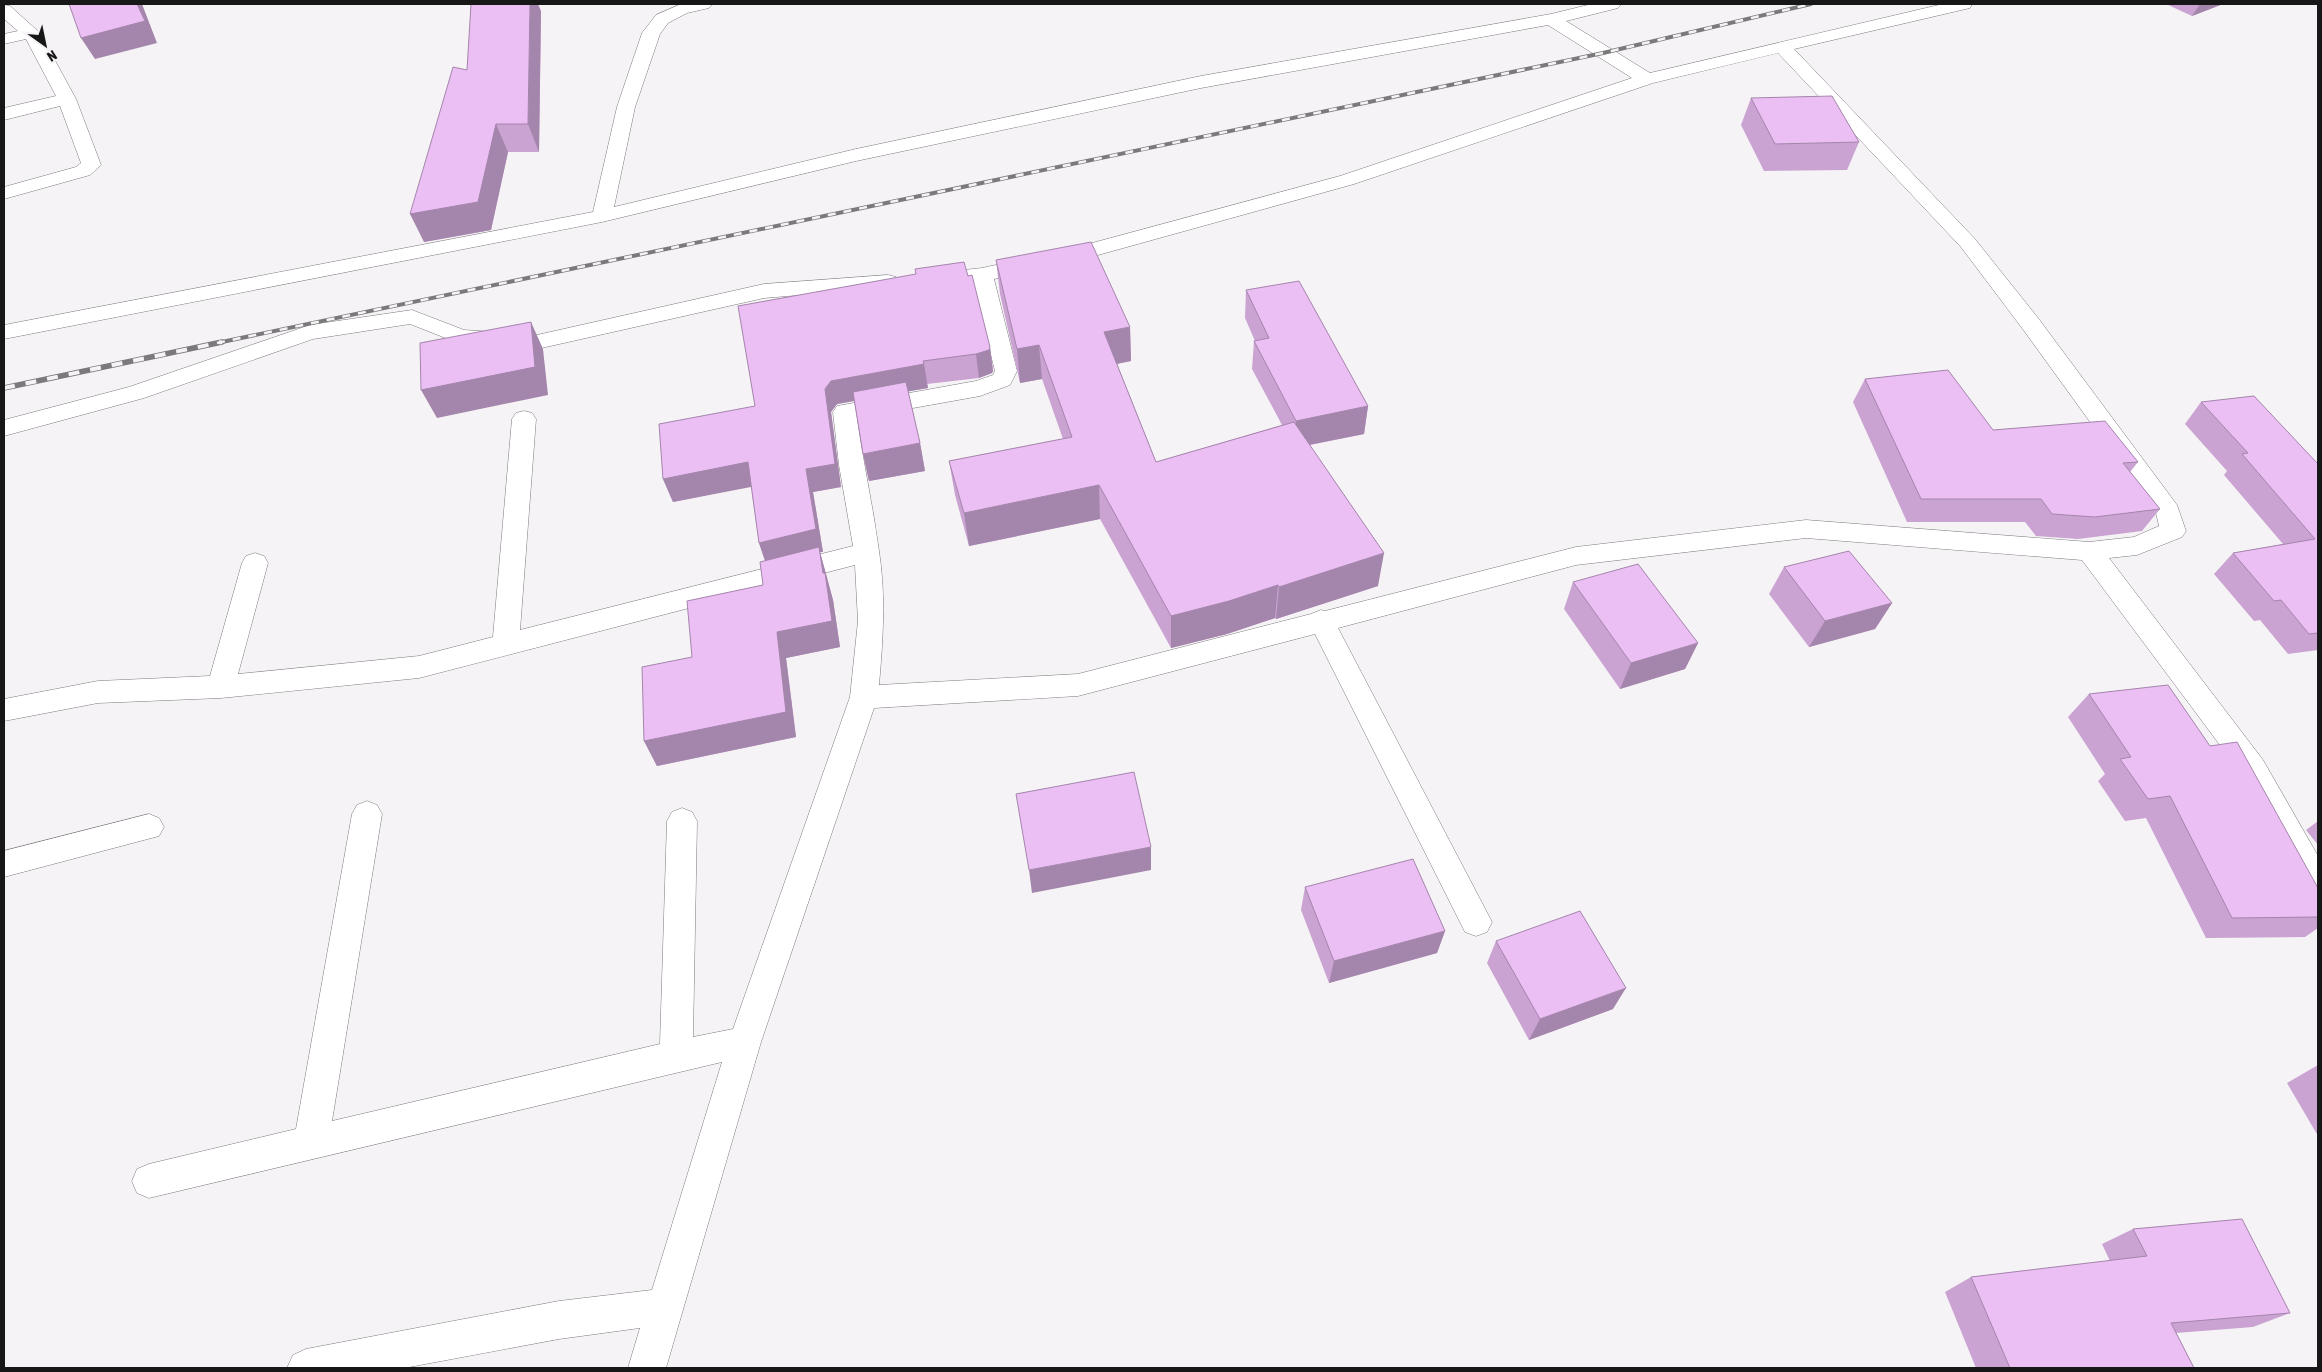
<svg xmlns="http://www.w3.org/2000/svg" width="2322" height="1372" font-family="'Asap Condensed',sans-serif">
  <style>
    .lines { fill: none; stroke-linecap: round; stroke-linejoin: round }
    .minor-casing { stroke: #7c797d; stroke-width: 1 }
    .minor { fill: #fff; fill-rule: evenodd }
    .rail-far1-casing { stroke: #7b797b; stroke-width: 4 }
    .rail-casing { stroke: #7b797b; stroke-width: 5.5 }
    .rail-far1 { stroke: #f6f3f6; stroke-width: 2.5; stroke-dasharray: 8; stroke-linecap: butt }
    .rail { stroke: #f6f3f6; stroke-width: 4; stroke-dasharray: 11; stroke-linecap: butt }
    .wall { fill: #caa3d2 }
    .shaded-wall { fill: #a485ab }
    .building { fill: #ebbef4; stroke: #a485ab }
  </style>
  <rect width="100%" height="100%" fill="#f6f3f6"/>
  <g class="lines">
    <g class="minor-casing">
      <path id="minor" d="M681 4H712L709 8 687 13 668 23 660 34 635 107 614 207 856 149 1201 76 1551 14 1592 4H1621L1618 8 1566 21 1650 73 1943 4H1972L1970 8 1794 49 1975 239 2038 318 2177 505 2186 531 2182 537 2137 555 2109 558 2263 760 2318 856V897L2307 894 2243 776 2082 560 1806 538 1576 565 1338 628 1492 922 1487 932 1476 936 1465 932 1315 634 1078 696 874 708 761 1042 666 1368H628L640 1328 559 1339 404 1368H287L293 1355 306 1349 559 1301 652 1290 722 1062 149 1198 137 1193 132 1181 137 1169 149 1164 296 1129 352 814 357 805 367 801 377 805 382 814 332 1121 660 1044 667 821 672 812 682 808 692 812 697 821 693 1037 733 1029 850 697 858 621 855 565 419 678 221 698 98 703 4 721V699L98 681 210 676 242 563 246 556 255 553 264 556 268 563 238 674 419 656 493 637 512 419 516 413 524 411 532 413 536 419 520 630 853 546 839 465 833 412 837 406 976 381 993 375 995 371 973 282 936 286 928 284 925 279 928 274 982 268 1070 249 1340 176 1632 78 1548 25 1201 88 856 161 602 222 4 339V325L593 212 617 107 642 33 656 15ZM1778 53 1961 247 2022 328 2156 513 2159 526 2134 537 2089 542 1806 520 1576 547 1325 611 1321 610 1311 614 1078 674 879 685C883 640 886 595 879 551 873 506 863 462 857 418L980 396 1010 385 1017 371 994 279 1080 260 1354 184 1653 83Z
        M4 5 10 6 40 33 76 99 101 165 90 175 4 199V187L76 167 81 163 60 106 4 120V108L56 96 26 39 4 44V34L18 31 4 19Z
        M888 275 896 277 899 282 896 287 764 298 537 349 461 344 410 324 313 339 144 398 4 436V420L129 387 310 325 412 310 464 330 537 335 764 284Z
        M149 814 159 818 164 827 159 836 4 877V851Z"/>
    </g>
    <use href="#minor" class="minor"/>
    <g class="rail-far1-casing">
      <path id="rail-far1" d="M217 343 1603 53 1811 4"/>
    </g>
    <g class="rail-casing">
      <path id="rail" d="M4 388 222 342"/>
    </g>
    <use href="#rail-far1" class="rail-far1"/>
    <use href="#rail" class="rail"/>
  </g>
  <path class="wall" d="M2166 4H2223L2192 16Z
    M541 11 539 152H508L491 230 424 242 467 70Z
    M1751 98 1859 142 1847 170 1764 171 1741 125Z
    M996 260 1130 327 1131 361 1117 364 1156 462 1282 425 1252 369 1254 341H1255L1245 318 1246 290 1368 406 1364 434 1310 445 1378 586 1276 619 1275 618 1227 634 1171 648 1100 519 969 546 955 495 949 461 1063 439 1042 379 1020 383 1000 294Z
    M968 276 990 347 993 371 992 373 979 378 927 384 928 388 908 391 920 443 925 471 869 481 863 454 854 401 837 404 831 412 841 487 813 492 823 552H820L833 600 840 647 786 658 796 737 657 766 644 741 692 657 763 585 765 561 759 543 751 486 673 502 663 479 755 406Z
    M1865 379 1993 430 2138 462 2130 472 2160 509 2142 531 2078 539 2036 536 2025 522H1907L1853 402Z
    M2201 402 2318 464V650L2288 654 2260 620 2254 621 2214 574 2233 553 2283 544 2224 475 2227 471 2185 424Z
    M1784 567 1892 603 1875 629 1809 647 1769 594Z
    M1573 582 1698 643 1685 669 1620 689 1564 609Z
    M2089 694 2210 746 2318 888V928L2305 937 2206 938 2146 818 2125 821 2098 781 2105 774 2068 717Z
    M2318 821V845L2306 830Z
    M1305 887 1445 931 1437 953 1329 983 1301 910Z
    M1496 941 1613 1009 1529 1040 1487 963Z
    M2318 1065V1136L2287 1083Z
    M2133 1229 2290 1313 2253 1327 2176 1333 2194 1368H1976L1945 1292 1971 1277 2110 1261 2102 1244Z"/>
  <path class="shaded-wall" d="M137 4H142L157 43 95 59 81 38Z
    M530 4H538L541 11 539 152 528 124Z
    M2200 4H2223L2192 16Z
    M496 124 508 152 491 230 424 242 410 214Z
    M531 322 543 349 548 395 437 418 421 390Z
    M1130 327 1131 361 1105 366 1104 332Z
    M1039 345 1042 379 1020 383 1017 349Z
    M990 347 993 371 992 373 979 378 976 354Z
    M924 364 928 388 837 404 831 412 841 487 813 492 823 552H820L833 600 840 647 786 658 796 737 657 766 644 741 786 712 767 566 759 543 806 469 825 389 831 381Z
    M1368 406 1364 434 1293 448 1296 421Z
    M920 443 925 471 869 481 863 454Z
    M748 462 756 486 673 502 663 479Z
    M1099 485 1100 519 969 546 964 513Z
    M1384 553 1378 586 1276 619 1279 587Z
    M1278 585 1275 618 1227 634 1171 648V616Z
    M1892 603 1875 629 1809 647 1825 621Z
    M1698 643 1685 669 1620 689 1631 663Z
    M1151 847V870L1032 893 1029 870Z
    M1445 931 1437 953 1329 983 1334 961Z
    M1626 988 1613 1009 1529 1040 1540 1019Z"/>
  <path class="building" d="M69 4H137L145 21 81 38Z
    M471 4H530L528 124H496L478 202 410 214 453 67 467 70Z
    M1832 96 1859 142 1775 144 1751 98Z
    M1091 242 1130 327 1104 332 1156 462 1294 422 1384 553 1279 587 1278 585 1229 601 1171 616 1099 485 964 513 949 461 1072 437 1039 345 1017 349 996 260Z
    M964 262 968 276 972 275 990 347 989 350 976 354 923 361 924 364 831 381 825 389 835 464 806 469 816 529 759 543 748 462 663 479 659 424 755 406 738 306 916 274 915 269Z
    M1299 281 1368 406 1296 421 1254 341 1269 338 1246 290Z
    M531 322 535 367 421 390 420 343Z
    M1948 370 1993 430 2105 421 2138 462 2123 463 2160 509 2095 517 2052 514 2041 499H1921L1865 379Z
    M906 382 920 443 863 454 853 392Z
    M2254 396 2318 464V633L2309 634 2281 600 2274 601 2233 553 2315 539 2242 454 2248 453 2201 402Z
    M819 547 823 573H825L832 621 777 632 786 712 644 741 642 667 692 657 687 601 763 585 760 562Z
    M1849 551 1892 603 1825 621 1784 567Z
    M1638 564 1698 643 1631 663 1573 582Z
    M2168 685 2210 746 2237 742 2318 888V917L2232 918 2170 796 2148 799 2120 759 2131 757 2089 694Z
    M1134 772 1151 847 1029 870 1016 794Z
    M1413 859 1445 931 1334 961 1305 887Z
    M1580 911 1626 988 1540 1019 1496 941Z
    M2242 1219 2290 1313 2171 1323 2194 1368H2010L1971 1277 2147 1256 2133 1229Z"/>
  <rect width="2322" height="1372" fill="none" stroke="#181718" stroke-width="10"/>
  <g transform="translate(45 45) rotate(147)" stroke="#f6f3f6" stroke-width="4" paint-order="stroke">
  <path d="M0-4L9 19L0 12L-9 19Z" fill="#181718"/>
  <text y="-8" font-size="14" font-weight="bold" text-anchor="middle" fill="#181718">N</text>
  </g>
</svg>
